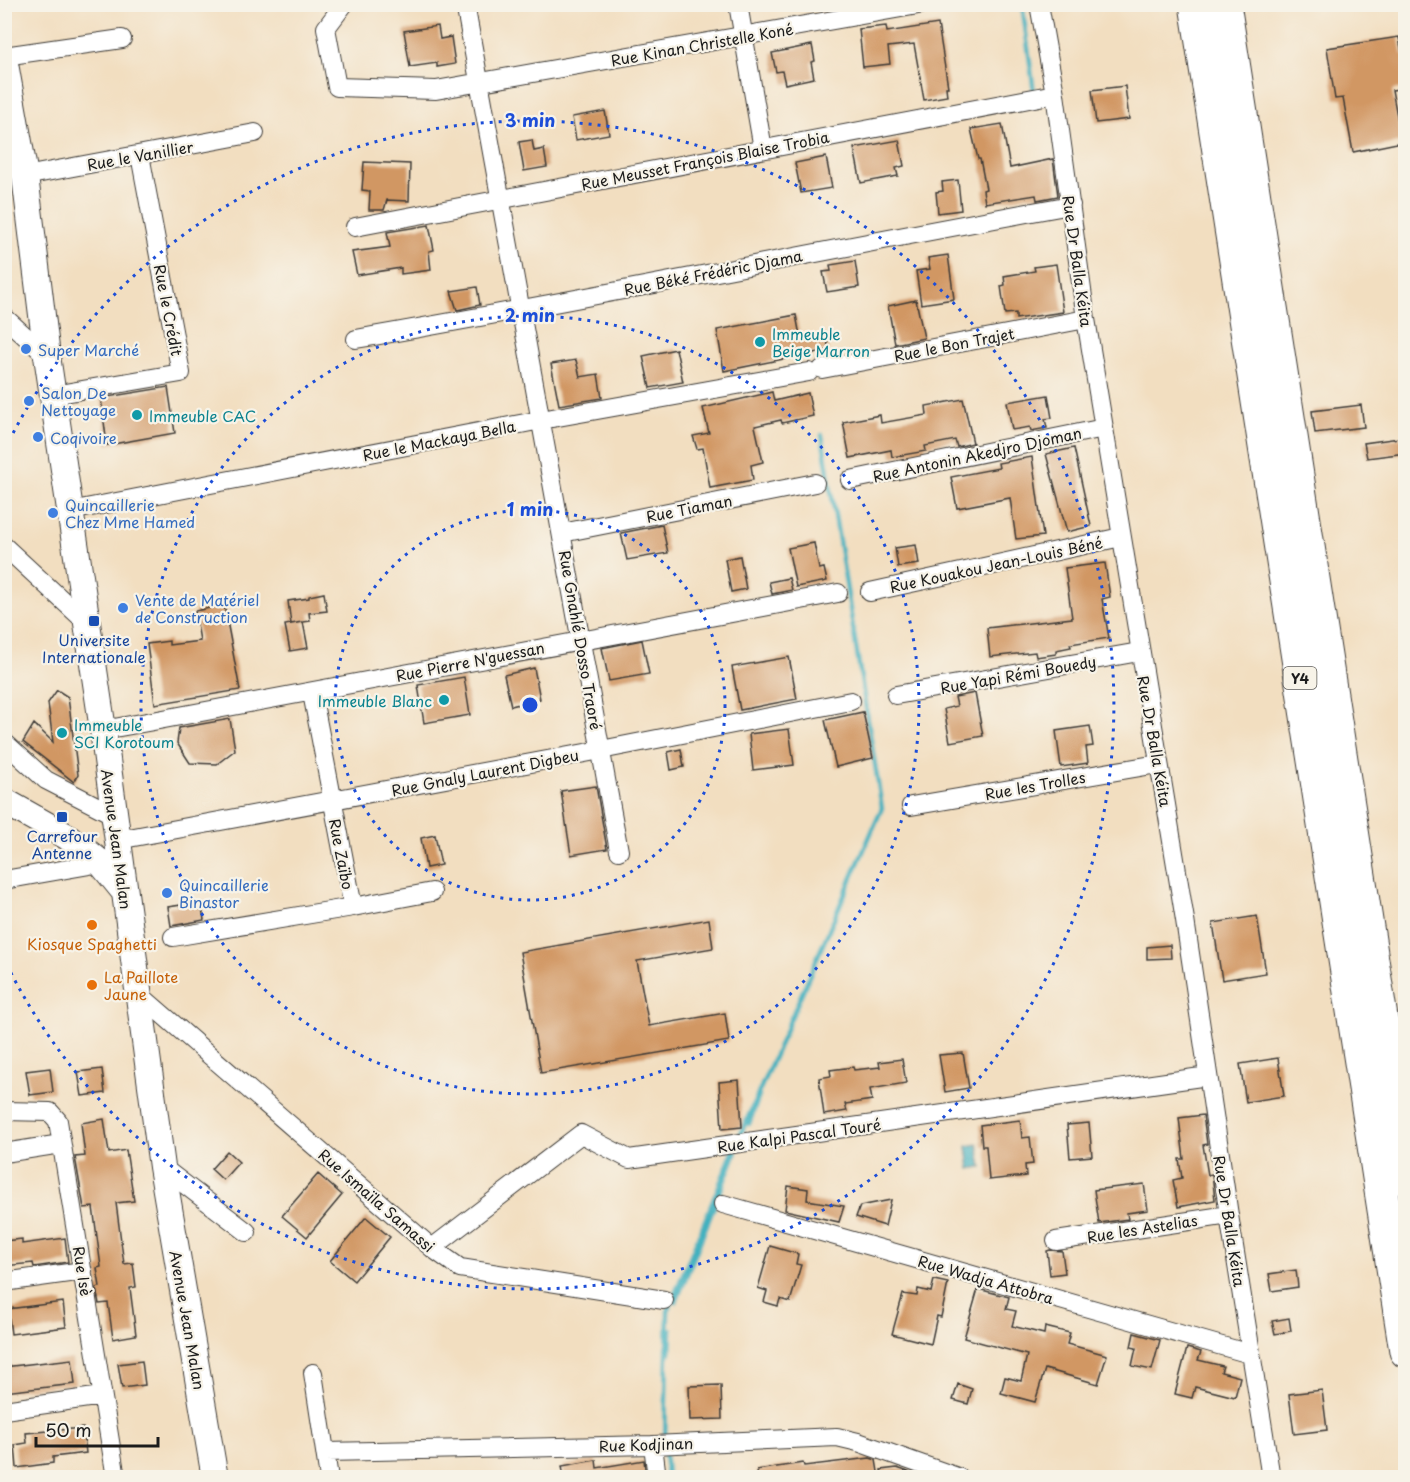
<svg xmlns="http://www.w3.org/2000/svg" width="1410" height="1482" font-family="'Playpen Sans',sans-serif">
  <style>
    .green { fill: #91c475; stroke: #567048; stroke-width: 1.5 }
    .water { fill: #43b1bf; stroke: #30666e; stroke-width: 1.5 }
    .lines { fill: none; stroke-linecap: round; stroke-linejoin: round }
    .stream { stroke: #43b1bf; stroke-width: 4.5 }
    .building { fill: #d19763 }
    .street-casing { stroke: #3c3935; stroke-width: 20 }
    .secondary-casing { stroke: #3c3935; stroke-width: 28 }
    .highway-casing { stroke: #3c3935; stroke-width: 35 }
    .street { stroke: #fff; stroke-width: 18 }
    .secondary { stroke: #fff; stroke-width: 26 }
    .highway { stroke: #fff; stroke-width: 33 }
    .ring { fill: none; stroke: #1d4ed8; stroke-width: 3; stroke-dasharray: 3 6 }
    .culture-dot { fill: #0f9aa8; stroke: #f7f3e8; stroke-width: 2 }
    .shop-dot { fill: #3f7fe0; stroke: #f7f3e8; stroke-width: 2 }
    .transit-dot { fill: #1a4fb4; stroke: #f7f3e8; stroke-width: 2 }
    .food-dot { fill: #e8710a; stroke: #f7f3e8; stroke-width: 2 }
    .labels { text-anchor: middle; dominant-baseline: central; stroke-width: 4.5; stroke-linejoin: round; paint-order: stroke }
    .shield { fill: #f7f3e8; stroke: #5e5c59; stroke-width: 1.5 }
    .shield-label { font-size: 14px; font-weight: bold; fill: #1c1c1c }
    .street-label { font-size: 15px; fill: #1c1c1c; stroke: #f7f3e8 }
    .culture-label { font-size: 15px; fill: #0d838f; stroke: #f7f3e8; text-anchor: start }
    .shop-label { font-size: 15px; fill: #366cbe; stroke: #f7f3e8; text-anchor: start }
    .transit-label { font-size: 15px; fill: #164399; stroke: #f7f3e8 }
    .food-label { font-size: 15px; fill: #c56008; stroke: #f7f3e8 }
    .centre { fill: #1d4ed8; stroke: #f7f3e8; stroke-width: 3 }
    .ring-label { font-size: 18px; text-anchor: middle; font-weight: bold; fill: #1d4ed8; stroke: #f7f3e8; stroke-width: 4.5; stroke-linejoin: round; paint-order: stroke }
  </style>
  <rect width="100%" height="100%" fill="#f7f3e8"/>
  <filter id="ink" filterUnits="userSpaceOnUse"><feTurbulence type="fractalNoise" baseFrequency=".0167" numOctaves="2"/><feDisplacementMap in="SourceGraphic" scale="12" xChannelSelector="R" yChannelSelector="G"/><feConvolveMatrix kernelMatrix="1 2 1 2 8 2 1 2 1" color-interpolation-filters="sRGB"/></filter>
  <filter id="wash" filterUnits="userSpaceOnUse"><feTurbulence type="fractalNoise" baseFrequency=".008" numOctaves="4" result="noise"/><feDisplacementMap in="SourceGraphic" scale="24" xChannelSelector="R" yChannelSelector="G"/><feGaussianBlur stdDeviation="1.35" result="paint"/><feColorMatrix in="noise" values="0 0 0 0 0 0 0 0 0 0 0 0 0 0 0 0 0 1.4 0 .05"/><feComposite in="paint" operator="in"/></filter>
  <g filter="url(#wash)">
    <rect width="100%" height="100%" fill="#f2dec0"/>
    <path class="green" d="M1405 1013V1083L1394 1015Z"/>
    <path class="water" d="M978 1144 982 1167 970 1169 967 1146Z"/>
    <g class="lines">
      <path class="stream" d="M1022 4 1034 92
        M749 1124 759 1096
        M739 1138 882 808 822 435
        M676 1302 736 1152
        M670 1353 671 1330
        M665 1439 668 1311 734 1149
        M665 1447 667 1478"/>
    </g>
    <g id="blocks">
      <path class="building" d="M938 24 948 87H946L947 96 924 100 914 44 888 47 890 64 863 67 859 29 886 26 887 32Z
        M438 26 440 39 451 37 455 64 437 67V63L410 67 404 31Z
        M1399 37 1402 54H1406V88L1392 90 1402 142 1353 152 1343 98 1335 99 1327 48Z
        M812 45 815 61 811 62 814 78 785 84 782 71 776 72 772 53Z
        M1125 86 1129 119 1096 123 1092 90Z
        M605 111 609 134 576 140 572 117Z
        M1002 124 1010 168 1053 159 1058 196 1037 200 1036 195 985 203 983 190 986 189 980 159H978L971 129Z
        M532 140 534 151 544 149 547 167 524 171 519 142Z
        M899 140 904 166 896 168 898 176 861 183 854 148Z
        M826 157 832 188 801 193 795 163Z
        M364 162 410 164 409 201 387 200 384 210H369L370 191 362 190Z
        M958 180 961 210 938 213 936 192 943 191 942 182Z
        M429 225 434 250 429 251 431 270 401 274V268L357 275 352 252 390 247 387 232Z
        M948 255 954 299 921 304 916 271 930 269 928 258Z
        M855 261 859 287 827 292 823 272 831 271 830 265Z
        M1056 264 1063 312 1016 319V313L1005 314 1001 286 1005 285 1004 276 1035 271 1034 267Z
        M477 287 480 305 457 310 451 291Z
        M916 300 924 338 895 344 888 306Z
        M796 315 801 341 826 335 829 350 724 371 717 330Z
        M676 349 683 382 650 388 643 356Z
        M576 360 580 377 598 374 602 398 559 405 551 364Z
        M168 387 175 433 107 445 101 398Z
        M772 392 774 401 808 393 813 416 782 423 781 420 755 426 763 462 751 465 753 480 710 488 703 448 697 449 693 436 709 433 703 408Z
        M1048 395 1052 418 1045 419 1047 428 1031 431 1030 427 1012 430 1007 402Z
        M963 399 973 443 957 447 955 440 925 446 926 451 892 457 891 450 850 458 843 422 880 415 881 423 927 415 926 406Z
        M1361 405 1364 427 1315 433 1312 411Z
        M1406 437V453L1367 458 1364 443Z
        M1074 448 1091 526 1067 532 1046 454Z
        M1032 457 1043 536 1016 539 1010 498 957 508 951 477 999 468 998 463Z
        M662 525 668 553 627 560 621 533Z
        M814 543 819 569 824 568 827 581 796 587 788 548Z
        M916 545 919 564 898 567 895 548Z
        M740 556 746 589 731 592 725 559Z
        M1105 563 1110 597 1102 599 1109 638 1070 644 1071 647 1056 650V654L1036 657 1035 652 990 657 987 628 1072 618 1065 568Z
        M789 578 792 590 772 594 769 582Z
        M324 593 327 611 309 613 310 621 303 622 308 648 290 651 285 625 302 622 291 624 288 601 309 598V596Z
        M224 605 240 690 155 704 147 644 169 641V645L200 641 195 611Z
        M642 640 649 674 609 681 602 648Z
        M789 657 797 699 740 710 732 667Z
        M534 668 540 699 511 706 504 675Z
        M464 677 470 715 424 723 418 685Z
        M57 690 68 697 78 775 74 782 23 742 34 724 53 742 48 703Z
        M975 693 983 736 950 742 944 709 957 706 955 697Z
        M863 712 873 758 836 767 825 720Z
        M230 719 235 750 217 764 190 763 177 743 179 728Z
        M1090 726 1093 746 1086 747 1088 763 1061 767 1056 731Z
        M789 729 794 765 753 770 749 734Z
        M681 749 684 767 671 770 668 752Z
        M596 786 607 849 571 855 561 791Z
        M435 835 441 865 426 868 421 838Z
        M201 902 204 920 171 926 168 907Z
        M1257 916 1266 973 1222 980 1213 923Z
        M709 919 713 948 637 961 649 1026 725 1013 729 1041 541 1073 520 952Z
        M1170 945 1171 958 1147 959V947Z
        M963 1053 969 1088 945 1092 939 1055Z
        M1278 1058 1284 1096 1246 1102 1240 1064Z
        M902 1059 906 1083 870 1089 872 1100 845 1104 847 1111 824 1115 819 1078 831 1076 830 1070 853 1067 854 1070 880 1067 879 1062Z
        M50 1068 53 1092 30 1095 26 1071Z
        M102 1069 105 1093 82 1096 78 1072Z
        M739 1080 742 1127 722 1129 719 1082Z
        M1203 1115 1207 1144 1203 1145 1208 1175 1212 1174 1215 1200 1178 1207 1173 1180 1182 1178 1179 1159H1184L1179 1118Z
        M104 1119 109 1153 126 1150 134 1201 116 1203 124 1264 133 1263 136 1287 130 1288 136 1335 113 1339 108 1303 99 1304 96 1288 100 1287 97 1268 101 1267 93 1207 84 1208 75 1157 85 1156 81 1123Z
        M1020 1120 1022 1138 1030 1137 1033 1164 1025 1165 1026 1176 989 1180 986 1146H982L980 1125Z
        M1089 1123 1092 1156 1070 1158 1067 1125Z
        M227 1151 239 1162 223 1180 211 1169Z
        M318 1174 342 1195 307 1237 282 1216Z
        M1144 1184 1148 1210 1127 1213 1128 1219 1099 1223 1094 1190Z
        M788 1186 808 1189 807 1200 844 1206 839 1222 785 1210Z
        M891 1200 885 1226 856 1217 860 1206Z
        M366 1217 390 1237 354 1281 330 1261Z
        M65 1238 68 1262 34 1267 33 1263 4 1266V1241L22 1239V1244Z
        M770 1246 798 1254 796 1264 801 1265 790 1302 780 1299 778 1306 764 1302 767 1291 758 1288Z
        M1050 1250 1062 1251 1065 1273 1050 1275 1047 1251Z
        M1296 1270 1298 1287 1272 1291 1269 1274Z
        M934 1280 948 1283 941 1317 937 1316 931 1344 892 1334 903 1294 917 1296 918 1289 931 1292Z
        M978 1289 1009 1297 1006 1309 1016 1311 1012 1326 1044 1334 1045 1327 1070 1333 1067 1344 1107 1355 1098 1384 1045 1369 1035 1402 1001 1393 1005 1377 1021 1381 1027 1355 964 1338Z
        M63 1302 66 1327 11 1334 8 1309Z
        M1289 1318 1291 1331 1275 1334 1272 1321Z
        M1134 1333 1160 1340 1152 1370 1132 1366 1136 1348 1131 1347Z
        M1187 1348 1201 1352 1198 1360 1223 1366 1221 1372 1240 1377 1235 1397 1195 1387 1192 1398 1175 1394Z
        M72 1359 75 1384 4 1392V1367Z
        M142 1361 145 1385 122 1388 118 1364Z
        M958 1384 972 1389 968 1404 953 1400Z
        M721 1385 722 1419 690 1420 689 1386Z
        M1322 1390 1327 1430 1294 1434 1289 1394Z
        M83 1428 86 1453 53 1457V1463L17 1468 15 1445 27 1443 26 1433Z
        M870 1458 876 1460 879 1478H758L757 1470 803 1463 804 1466Z
        M596 1460 597 1468 644 1460 646 1478H564L562 1466Z
        M897 1468 920 1476 921 1478H882L881 1470Z"/>
    </g>
  </g>
  <g filter="url(#ink)">
    <use href="#blocks" fill-opacity="0" stroke="#3c3935" stroke-width="1.5"/>
    <g class="lines">
      <g class="street-casing">
        <path id="street" d="M344 4 326 28 337 87 436 90 924 4
          M465 4 619 851
          M738 4 763 149
          M1039 4 1055 94 1086 319 1185 920 1229 1215 1271 1478
          M4 56 122 39
          M25 176 255 133
          M355 227 1055 94
          M4 317 47 356
          M356 339C595 298 832 248 1071 205
          M822 369 1086 319
          M53 395 181 373 140 155
          M850 480 1104 428
          M70 511 541 420 809 372
          M562 533 815 483
          M4 546 87 623
          M870 592 1121 537
          M896 695 1139 652
          M103 730C348 686 592 637 838 593
          M4 742 46 780 114 815
          M911 806 1158 764
          M118 840 601 750 851 701
          M4 880 101 863
          M353 907 432 892
          M173 937 353 907 312 693
          M140 995 432 1248 460 1268 664 1300
          M4 1111 50 1112 58 1121 116 1478
          M4 1153 61 1144
          M162 1167 247 1232
          M723 1204 1250 1354
          M1056 1241 1229 1215
          M432 1248 581 1134 629 1159 1208 1076
          M4 1282 83 1271
          M313 1373 329 1478
          M4 1410 102 1396
          M653 1445 657 1478
          M326 1452 653 1445 837 1437 858 1442 960 1478"/>
      </g>
      <g class="secondary-casing">
        <path id="secondary" d="M4 58 25 176 47 356 103 730 162 1167 215 1478
          M4 801 68 837 101 863 123 890"/>
      </g>
      <g class="highway-casing">
        <path id="highway" d="M1196 4 1406 1351
          M1224 4 1406 1179"/>
      </g>
      <use href="#street" class="street"/>
      <use href="#secondary" class="secondary"/>
      <use href="#highway" class="highway"/>
    </g>
  </g>
  <g class="ring">
    <circle cx="530" cy="705" r="195"/>
    <circle cx="530" cy="705" r="389"/>
    <path d="M5 449A584 584 0 1 1 5 961"/>
  </g>
  <g class="culture-dot">
    <circle cx="760" cy="342" r="6"/>
    <circle cx="137" cy="415" r="6"/>
    <circle cx="444" cy="700" r="6"/>
    <circle cx="62" cy="733" r="6"/>
  </g>
  <g class="shop-dot">
    <circle cx="26" cy="349" r="6"/>
    <circle cx="29" cy="401" r="6"/>
    <circle cx="38" cy="437" r="6"/>
    <circle cx="53" cy="513" r="6"/>
    <circle cx="123" cy="608" r="6"/>
    <circle cx="167" cy="893" r="6"/>
  </g>
  <g class="transit-dot">
    <rect x="88" y="615" width="12" height="12" rx="3"/>
    <rect x="56" y="811" width="12" height="12" rx="3"/>
  </g>
  <g class="food-dot">
    <circle cx="92" cy="925" r="6"/>
    <circle cx="92" cy="985" r="6"/>
  </g>
  <g class="labels">
    <rect class="shield" x="1283.5" y="667" width="33" height="22" rx="4.5"/>
    <g class="shield-label">
      <text x="1300" y="678">Y4</text>
    </g>
    <g class="street-label">
      <text transform="translate(702 44) rotate(-10)">Rue Kinan Christelle Koné</text>
      <text transform="translate(140 155) rotate(-10)">Rue le Vanillier</text>
      <text transform="translate(705 160) rotate(-11)">Rue Meusset François Blaise Trobia</text>
      <text transform="translate(1078 261) rotate(82)">Rue Dr Balla Kéita</text>
      <text transform="translate(713 272) rotate(-11)">Rue Béké Frédéric Djama</text>
      <text transform="translate(169 310) rotate(79)">Rue le Crédit</text>
      <text transform="translate(954 344) rotate(-11)">Rue le Bon Trajet</text>
      <text transform="translate(439 440) rotate(-11)">Rue le Mackaya Bella</text>
      <text transform="translate(977 454) rotate(-12)">Rue Antonin Akedjro Djoman</text>
      <text transform="translate(689 508) rotate(-11)">Rue Tiaman</text>
      <text transform="translate(996 564) rotate(-12)">Rue Kouakou Jean-Louis Béné</text>
      <text transform="translate(581 640) rotate(80)">Rue Gnahlé Dosso Traoré</text>
      <text transform="translate(470 661) rotate(-11)">Rue Pierre N'guessan</text>
      <text transform="translate(1018 674) rotate(-10)">Rue Yapi Rémi Bouedy</text>
      <text transform="translate(1155 741) rotate(80)">Rue Dr Balla Kéita</text>
      <text transform="translate(485 772) rotate(-11)">Rue Gnaly Laurent Digbeu</text>
      <text transform="translate(1035 785) rotate(-10)">Rue les Trolles</text>
      <text transform="translate(117 839) rotate(82)">Avenue Jean Malan</text>
      <text transform="translate(342 854) rotate(79)">Rue Zaïbo</text>
      <text transform="translate(799 1135) rotate(-8)">Rue Kalpi Pascal Touré</text>
      <text transform="translate(377 1200) rotate(41)">Rue Ismaïla Samassi</text>
      <text transform="translate(1230 1221) rotate(81)">Rue Dr Balla Kéita</text>
      <text transform="translate(1142 1228) rotate(-9)">Rue les Astelias</text>
      <text transform="translate(83 1271) rotate(81)">Rue Isè</text>
      <text transform="translate(986 1279) rotate(16)">Rue Wadja Attobra</text>
      <text transform="translate(188 1320) rotate(80)">Avenue Jean Malan</text>
      <text transform="translate(646 1444) rotate(-2)">Rue Kodjinan</text>
    </g>
    <g class="culture-label">
      <text x="772" y="333">Immeuble<tspan x="772" dy="17">Beige Marron</tspan></text>
      <text x="149" y="415">Immeuble CAC</text>
      <text x="432" y="700" text-anchor="end">Immeuble Blanc</text>
      <text x="74" y="724">Immeuble<tspan x="74" dy="17">SCI Korotoum</tspan></text>
    </g>
    <g class="shop-label">
      <text x="38" y="349">Super Marché</text>
      <text x="41" y="392">Salon De<tspan x="41" dy="17">Nettoyage</tspan></text>
      <text x="50" y="437">Coqivoire</text>
      <text x="65" y="504">Quincaillerie<tspan x="65" dy="17">Chez Mme Hamed</tspan></text>
      <text x="135" y="599">Vente de Matériel<tspan x="135" dy="17">de Construction</tspan></text>
      <text x="179" y="884">Quincaillerie<tspan x="179" dy="17">Binastor</tspan></text>
    </g>
    <g class="transit-label">
      <text x="94" y="639">Universite<tspan x="94" dy="17">Internationale</tspan></text>
      <text x="62" y="835">Carrefour<tspan x="62" dy="17">Antenne</tspan></text>
    </g>
    <g class="food-label">
      <text x="92" y="943">Kiosque Spaghetti</text>
      <text x="104" y="976" text-anchor="start">La Paillote<tspan x="104" dy="17">Jaune</tspan></text>
    </g>
  </g>
  <circle cx="530" cy="705" r="9" class="centre"/>
  <g class="ring-label">
    <text x="530" y="127">3 min</text>
    <text x="530" y="322">2 min</text>
    <text x="530" y="516">1 min</text>
  </g>
  <rect width="1410" height="1482" fill="none" stroke="#f7f3e8" stroke-width="24"/>
  <path d="M36 1437v9h122v-9" fill="none" stroke="#1c1c1c" stroke-width="3"/>
  <text x="45" y="1437" font-size="18" fill="#1c1c1c" stroke="#f7f3e8" stroke-width="4.5" paint-order="stroke">50 m</text>
</svg>
